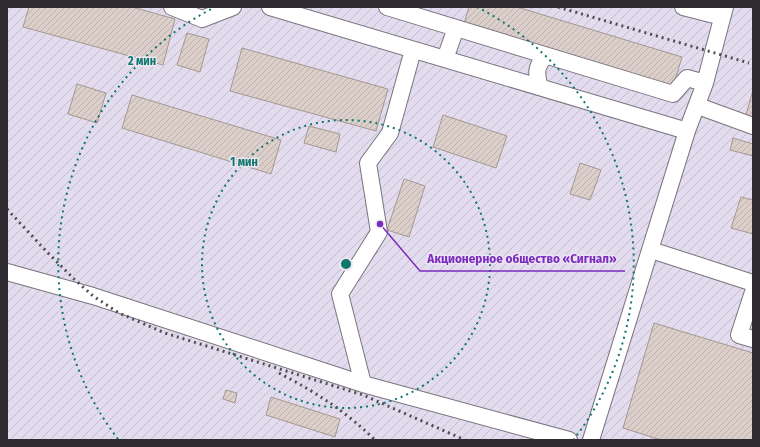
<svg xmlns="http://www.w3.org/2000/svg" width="760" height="447" font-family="'Fira Sans Condensed',sans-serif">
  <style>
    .industrial { fill: url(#industrial-furrows) }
    .building { fill: url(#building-hatch); stroke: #a49892 }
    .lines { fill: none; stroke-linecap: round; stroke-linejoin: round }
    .minor-casing { stroke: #79747f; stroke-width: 18 }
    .minor { stroke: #fff; stroke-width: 16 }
    .rail { stroke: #504d52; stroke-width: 3; stroke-dasharray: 2 4; stroke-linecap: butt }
    .ring { fill: none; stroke: #0f766e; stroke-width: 2; stroke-dasharray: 2 4 }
    .centre { fill: #0f766e; stroke: #ebe6f2; stroke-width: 2 }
    .ring-label { font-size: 12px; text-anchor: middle; font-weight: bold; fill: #0f766e; stroke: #ebe6f2; stroke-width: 3; stroke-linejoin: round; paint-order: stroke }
    .leader { fill: none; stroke: #7b2cbf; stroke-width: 1.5 }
    .callout-dot { fill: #7b2cbf; stroke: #ebe6f2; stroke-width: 1.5 }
    .callout-label { font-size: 13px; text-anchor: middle; font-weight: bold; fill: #7b2cbf; stroke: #ebe6f2; stroke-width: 3; stroke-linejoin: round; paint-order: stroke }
  </style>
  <defs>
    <pattern id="industrial-furrows" width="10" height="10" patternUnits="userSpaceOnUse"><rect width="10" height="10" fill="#e3dbee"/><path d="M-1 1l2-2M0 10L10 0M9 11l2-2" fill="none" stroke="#c3bccc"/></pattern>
    <pattern id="building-hatch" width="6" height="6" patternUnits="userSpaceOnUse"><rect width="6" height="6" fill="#dccfc9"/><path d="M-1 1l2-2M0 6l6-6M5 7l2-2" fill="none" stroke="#bdb2ad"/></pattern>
  </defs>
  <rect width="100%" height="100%" fill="#ebe6f2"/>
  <path class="industrial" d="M7 7H753V440H7Z"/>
  <path class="building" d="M29 7H132L175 19 163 65 23 27Z
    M469 7H517L682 57 672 91 463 27Z
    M187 33 209 39 200 72 177 65Z
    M242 48 388 89 376 131 230 91Z
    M77 84 106 93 97 123 68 114Z
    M753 90V121L745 118Z
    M132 95 281 140 271 174 122 128Z
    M443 115 507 136 496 168 433 147Z
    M309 126 340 134 336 152 304 143Z
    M733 138 753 144V156L730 150Z
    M580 163 601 170 590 200 570 194Z
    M404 179 425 186 409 237 387 230Z
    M741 197 753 200V234L731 228Z
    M654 323 753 353V440H661L623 428Z
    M226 390 237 393 235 403 223 399Z
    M271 397 340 419 335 437 266 415Z"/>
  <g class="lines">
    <g class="minor-casing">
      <path id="minor" d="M172 7 202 19 233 7
        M270 7 687 131 705 83 725 7
        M387 7 673 94 687 78 705 83
        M683 7 722 17
        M445 59 456 28
        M540 87C536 74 535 66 546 56
        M698 106 753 126
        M651 250 753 283
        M7 272 93 296 363 384 569 440
        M753 292 739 335 753 339
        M363 384 340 294 379 232 368 163 390 133 413 50
        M591 440 687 131"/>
    </g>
    <use href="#minor" class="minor"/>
    <path class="rail" d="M558 7 749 63
      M7 209 46 251 74 279 93 296 119 313 165 333 363 395 465 440
      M279 373C317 393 344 410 375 440"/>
  </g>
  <g class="ring">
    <circle cx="346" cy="264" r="144"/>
    <path d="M118 439A288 288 0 0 1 215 7M477 7A288 288 0 0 1 574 439"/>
  </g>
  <circle cx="346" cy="264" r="6" class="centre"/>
  <g class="ring-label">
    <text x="142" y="65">2 мин</text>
    <text x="244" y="166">1 мин</text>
  </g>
  <path class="leader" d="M380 224L420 271H625"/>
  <circle class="callout-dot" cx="380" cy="224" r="4"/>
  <g class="callout-label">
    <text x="522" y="263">Акционерное общество «Сигнал»</text>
  </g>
  <rect width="760" height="447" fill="none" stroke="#2e2c30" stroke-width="16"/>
</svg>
